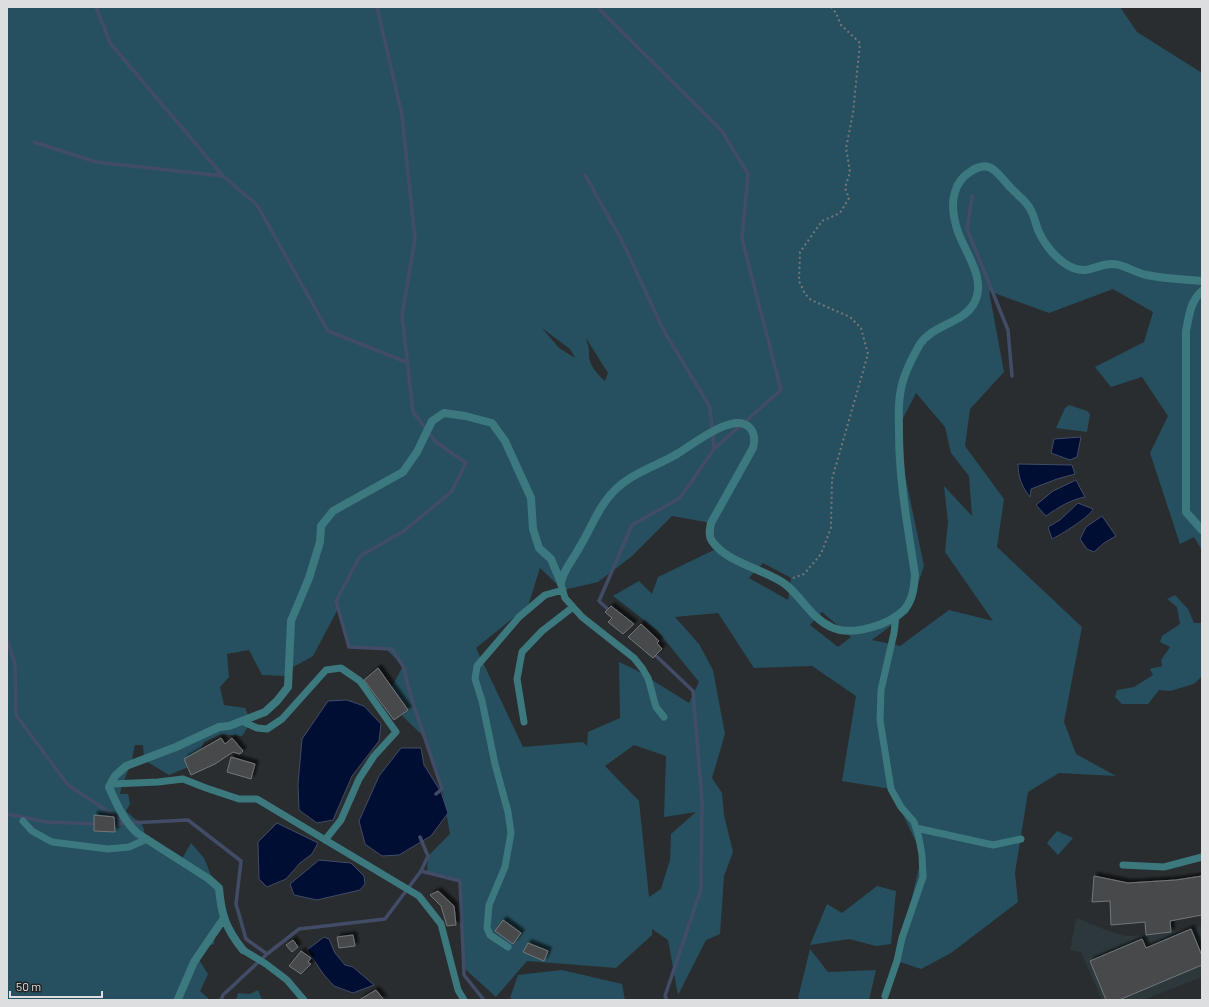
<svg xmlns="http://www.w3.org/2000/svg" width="1209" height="1007" font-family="Barlow,sans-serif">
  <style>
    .built { fill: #2d383c }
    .green { fill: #26505f; fill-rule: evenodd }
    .water { fill: #000e34; stroke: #424c67 }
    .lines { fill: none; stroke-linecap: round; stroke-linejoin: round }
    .stream { stroke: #424c67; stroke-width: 3.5 }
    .building { fill: #46494c; stroke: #737779; filter: url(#shadow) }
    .path { stroke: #75787a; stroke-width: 2; stroke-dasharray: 2 3; stroke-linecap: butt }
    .lane { stroke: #3c797f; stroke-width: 7 }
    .street { stroke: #3c797f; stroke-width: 8 }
  </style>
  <defs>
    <filter id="shadow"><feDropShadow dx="3.5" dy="-3.5" stdDeviation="1" flood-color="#0009"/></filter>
  </defs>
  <rect width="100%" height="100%" fill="#292d2f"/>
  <path class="built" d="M1076 918 1106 930 1126 936 1152 935 1202 926V977L1143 1000H1102L1081 952 1070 950Z"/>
  <path class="green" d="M7 7H1120L1137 32 1202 73V550L1194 537 1180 544 1150 453 1168 416 1142 377 1111 387 1095 367 1144 342 1153 312 1113 289 1049 313 989 291 1004 372 970 409 965 446 1004 499 997 547 1082 627 1064 722 1076 754 1116 776 1059 773 1028 792 1015 873 1018 902 951 953 921 969 897 961 922 855 891 789 842 781 856 696 812 666 754 668 718 613 675 617 699 644 713 670 725 734 712 778 722 793 724 815 733 852 724 876 720 934 706 940 678 995 668 940 652 929V935L616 968 527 961 496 997 464 968 460 881 427 873 428 856 450 834 442 789 424 737 385 699 403 666 386 649 349 647 338 609 313 656 286 671V676L262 675 249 650 227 654 229 677 220 687 224 705 245 708 251 722 242 736 221 734 204 742 193 765 169 775 144 760 143 745H135C133 751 133 758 131 764 127 774 122 783 120 794H128L130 804 126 811 135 819 141 822 144 830 145 836 182 859 191 843 204 858 223 905 224 926 214 932V944L199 949V960L208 974 200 991 210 1000H7ZM542 328 570 349 575 358 559 348ZM586 338 608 373 605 381C598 375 588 364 589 354 589 347 588 345 586 338ZM916 393 945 427 951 453 969 476 972 516 944 486 948 522 945 552 993 621 949 610 900 646 872 640 908 613 924 566 896 432ZM672 516 711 523 718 548 658 577 652 594 639 581 613 596 657 630 699 682 689 703 636 670 619 662 620 718 588 732 587 746 583 742 523 747 476 648 528 606 540 568 563 590 598 582 632 556ZM763 563 791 578 788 600 749 578ZM822 612 851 637 838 647 810 625ZM634 745 666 756 664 817 696 812 671 834 670 860 661 889 649 897 639 801 605 766Z
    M1069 405 1087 411 1090 414 1087 432 1056 428 1065 408Z
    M1175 595 1188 609 1194 623H1202V676L1194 684 1170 691 1159 690 1148 704H1122L1115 697 1117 690 1134 687 1153 675 1150 669 1162 666 1161 660 1170 647 1160 642 1162 636 1180 624 1177 607 1167 599Z
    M1057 831 1073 838 1058 855 1047 843Z
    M877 886 896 891 891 944 876 946 849 939 810 945 827 904 842 913Z
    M810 949 828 972 876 970 869 1000H802L798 998Z
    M562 970 622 984 625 1000H517L510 998 518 975Z
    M258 990 262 1000H236L238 993 250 994Z"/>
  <path class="water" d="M1081 437 1077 457 1070 460 1051 453 1054 439Z
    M1018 464 1072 465 1075 474 1057 479 1031 489 1030 497C1022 487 1018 477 1018 464Z
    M1076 480 1085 497C1070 500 1059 507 1046 516L1036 505 1053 491Z
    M1078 503 1093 509C1090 517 1060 535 1052 539L1048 527 1060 520Z
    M1102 516 1116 536 1104 543 1094 552 1087 549 1080 539 1086 527Z
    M347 700 364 706 381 724 379 741 352 776 333 820 317 823 299 810 298 784 302 739 328 701Z
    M401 748H421L424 765 441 792 448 813 431 836 399 855 382 856 365 844 359 821 379 776Z
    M277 823 318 843 312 854 300 863 286 879 267 887 259 879 258 842Z
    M319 860 351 863 364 876 365 884 360 890 317 900 294 895 290 884Z
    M324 937 329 939 335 953 345 965 353 967 374 985 353 993 334 986 324 975 307 950Z"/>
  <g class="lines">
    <path class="stream" d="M96 7 110 43 223 176
      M377 7 402 115 415 239 402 315 413 412 436 442 466 463 452 491 404 531 360 556 336 601 349 647 392 649 403 666 413 703 442 789 436 794
      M599 7V9L722 131 748 174 742 239 781 390 714 449 680 498 632 525 599 601 610 611
      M34 142 96 162 223 176 257 205 328 331 406 362
      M585 175 622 241 664 331 710 407 714 449
      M972 196 967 229 1008 330 1012 376
      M7 640 15 664 16 715 68 785 124 822
      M653 653 693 691 702 801 701 889 665 996 667 1000
      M7 814 47 822 97 824
      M111 824 188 820 241 861 236 904 246 939 267 954
      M420 837 428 856 421 871
      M221 1000 223 995 267 954 299 929 385 919 421 871 460 881 464 975 484 1000"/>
  </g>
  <path class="building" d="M611 606 634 624 623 634 608 622 612 618 605 612Z
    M641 624 659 641 657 643 662 649 653 658 628 637Z
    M378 668 408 710 394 720 364 680Z
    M221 738 225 744 232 738 243 751 240 754 233 752 215 764 191 775 184 759Z
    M231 757 255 764 251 779 227 772Z
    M94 815 114 817 115 832 94 831Z
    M1094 876 1128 883 1176 880 1202 876V915L1170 921 1171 932 1146 935 1145 922 1111 925 1110 901 1092 902Z
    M438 891 454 906 456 925 447 926 441 906 430 895Z
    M503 920 521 933 513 944 495 931Z
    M1191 929 1202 956V965L1119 1000H1106L1090 961 1142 939 1146 948Z
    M353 935 355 946 339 948 337 937Z
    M293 940 298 947 292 952 286 945Z
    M528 943 548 951 544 961 523 952Z
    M301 951 311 958 308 962 311 964 301 974 289 966Z
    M376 990 384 1000H359Z"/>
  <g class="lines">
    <path class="path" d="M793 578 804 574 821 554 831 528 832 479 868 354 861 328 850 317 811 300 805 294 799 281 800 252 822 221 840 213 849 198 845 188 850 172 846 148 853 113 860 43 841 25 836 13 831 7"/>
    <path class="lane" d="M561 585 565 598 582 617 634 658 642 668 648 678 656 707 664 717
      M242 721 257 728 267 729 282 719 326 670 341 668 360 681 396 732 374 756 359 779 341 820 325 840
      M524 722 517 679 522 652 542 631 573 607
      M111 784 158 782 183 779 206 788 239 799H257L419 896 441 924 458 990 464 1000
      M23 821 32 831 52 842 108 849 129 847 147 839
      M916 828 993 845 1021 839
      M1123 865 1164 867 1202 857
      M508 947 490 935 487 928 489 905 505 867 511 833 508 812 495 764 482 701 475 679 477 666 519 617 545 595 563 590
      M243 950 266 964 287 980 304 1000
      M885 996 897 961 902 938 923 877 922 855 919 838 916 828 914 822 901 807 891 789 880 720 881 690 894 633 896 616"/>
    <path class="street" d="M1202 291C1190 301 1189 317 1186 331V512L1202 530
      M561 583C563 570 573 560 579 548 591 529 598 507 614 491 631 473 657 466 677 454 692 445 735 410 750 428 755 434 755 441 753 448L711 523C710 529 708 535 712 541 727 563 764 569 785 584 802 597 811 618 831 627 851 637 890 625 905 609 913 599 914 587 915 575 908 528 899 480 899 432 899 420 898 407 900 395 902 377 911 360 920 344 934 324 961 324 973 305 988 281 966 254 958 232 954 220 951 204 955 192 957 184 963 176 970 172 991 157 998 175 1011 188 1017 195 1024 199 1029 207 1034 214 1035 222 1038 230 1044 244 1056 259 1069 266 1087 276 1096 264 1112 264 1124 264 1135 273 1147 275 1165 279 1184 279 1202 281
      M243 950C226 929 221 914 219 888L209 879 137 833C124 821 116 803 109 787L115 776 126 766 176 747 219 727 229 726 265 712 277 701 288 687 291 621 309 578 320 542 321 526 333 511 403 472 417 452 432 421 444 413 465 416 492 423 505 441 531 498 533 529 539 548 551 559 561 583
      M178 999 194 962 224 918"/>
  </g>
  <rect width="1209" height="1007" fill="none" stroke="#dcdedf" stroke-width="16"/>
  <path d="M10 991v6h92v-6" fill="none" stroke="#dcdedf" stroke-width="2"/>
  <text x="16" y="991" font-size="12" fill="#dcdedf" stroke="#202325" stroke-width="3" paint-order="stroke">50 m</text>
</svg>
